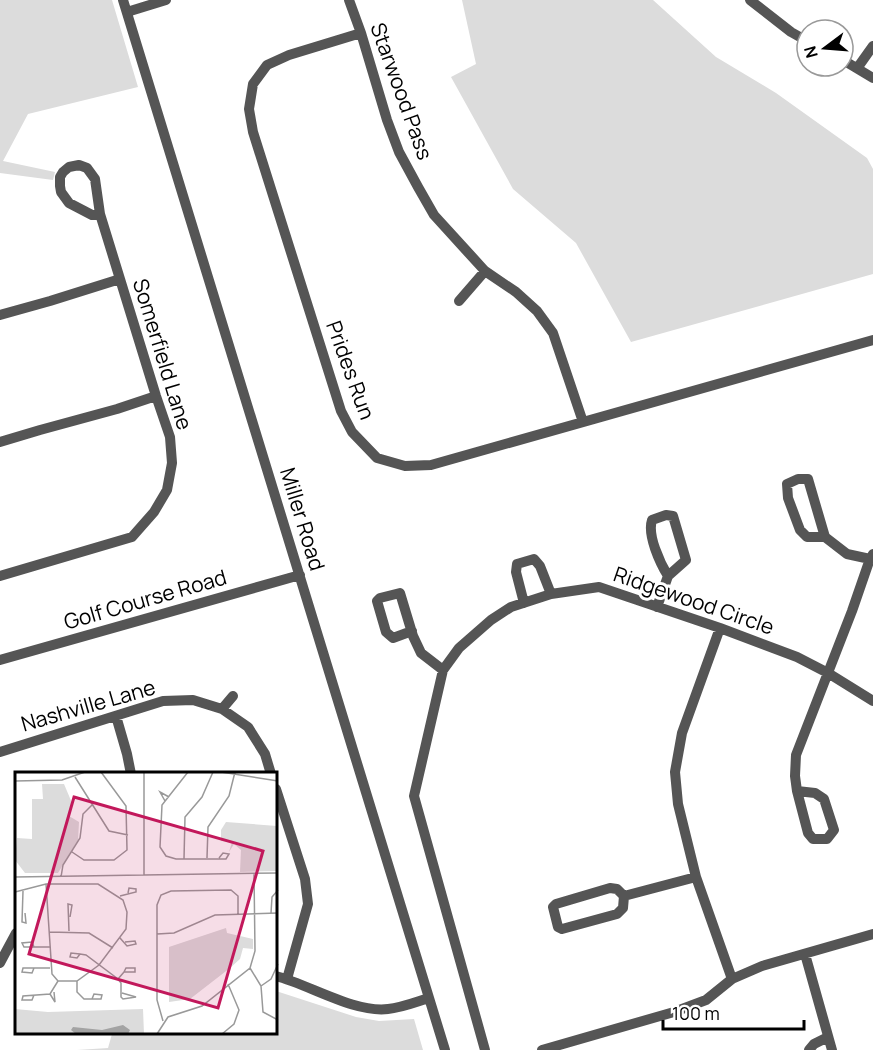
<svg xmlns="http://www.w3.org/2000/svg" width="873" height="1050" font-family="Manrope,sans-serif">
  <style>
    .green { fill: #dcdcdc }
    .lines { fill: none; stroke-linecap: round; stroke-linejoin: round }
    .minor { stroke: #555; stroke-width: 10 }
    .labels { text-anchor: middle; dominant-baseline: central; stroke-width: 6; stroke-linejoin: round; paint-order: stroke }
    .street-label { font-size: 21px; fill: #000; stroke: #fff }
    .inset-road { fill: none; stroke: #999; stroke-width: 1.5 }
    .view { fill: #c2185b; fill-opacity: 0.15; stroke: #c2185b; stroke-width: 3 }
    .inset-edge { fill: none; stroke: #000; stroke-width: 3 }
  </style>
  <rect width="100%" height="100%" fill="#fff"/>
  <path class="green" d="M0 0H112L138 87 28 114 3 161 55 172 53 180 0 173Z
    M462 0H653L716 57 776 93 867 158 873 169V274L631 342 576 243 513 189 451 77 476 64Z
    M276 991 356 1017 379 1021 414 1019 423 1050H77L108 1048 112 1034H276Z"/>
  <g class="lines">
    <path class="minor" d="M123 0 445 1050
      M349 0 361 33 387 120 399 152 418 187 434 215 485 271 516 292 537 311 553 333 583 422
      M750 0 791 32 807 41
      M127 12 166 0
      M361 33 289 55 267 65 253 84 249 109 253 132 341 411 352 432 377 458 405 466 431 465 873 340
      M843 60 873 78
      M858 67 873 46
      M459 301 485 271
      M0 315 50 301 120 279
      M0 442 40 430 117 409 156 396
      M825 537H807L800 530 788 498 787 484 798 479H808L825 537 847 554 870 559
      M0 576 132 537 154 512 167 490 172 463 170 437 156 396 100 214 95 179 87 168 79 165 69 167 63 172 60 177V186L61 192 69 203 92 215 100 214
      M524 603 516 572 517 564 534 559 540 566 551 594
      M657 607 668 576 686 560 673 516 666 515 652 520C647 535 660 563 668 576
      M720 628 682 733 675 772 678 804 696 877 732 979
      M412 631 393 638 386 632 377 601 380 598 400 593 413 636 421 653 443 670
      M0 660 300 575
      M222 709 233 696
      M116 716 127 754 131 774
      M0 752 163 701 193 700 222 709 248 727 265 754 271 774
      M276 789 305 879 308 904 287 979
      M797 791 815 793 824 799 834 830 827 839H813L808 833 797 791 795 776 796 755 852 611 870 559 873 554
      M624 896 617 889 610 888 556 904 553 907 558 927 562 929 617 914 623 908 624 896 696 877
      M805 954 832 1050
      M0 963 16 933
      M276 976C310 985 354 1013 388 1009 401 1008 416 1002 429 998
      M485 1050 414 796 443 670 459 648 491 620 511 607 551 594 599 587 720 628 797 657 828 673 873 701
      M542 1050 674 1012 706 1000 732 979 762 966 873 934
      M809 1050 814 1044 828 1037"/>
  </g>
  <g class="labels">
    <g class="street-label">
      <text transform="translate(402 91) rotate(70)">Starwood Pass</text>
      <text transform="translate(163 354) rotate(73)">Somerfield Lane</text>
      <text transform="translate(351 370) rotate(70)">Prides Run</text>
      <text transform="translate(303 519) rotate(73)">Miller Road</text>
      <text transform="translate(145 599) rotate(-16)">Golf Course Road</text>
      <text transform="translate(694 600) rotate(19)">Ridgewood Circle</text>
      <text transform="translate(88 705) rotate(-16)">Nashville Lane</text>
    </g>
  </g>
  <g transform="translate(15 772)">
    <rect width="262" height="262" fill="#fff"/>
    <path d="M27 12H49L57 31 54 44 64 50 63 68 43 101H10L0 88 2 66 17 67V27H28ZM211 50 262 54V99L225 100 226 78 219 72 214 80 217 70 206 69V58ZM211 156 212 161 238 167V177L228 176 225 187 215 196 175 227 154 230V175ZM0 237 33 240 128 237 129 262H0Z" fill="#dcdcdc"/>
    <path d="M108 253 115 258 113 262H61L56 258 58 255 87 258Z" fill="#a3a3a3"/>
    <path class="inset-road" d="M173 0 147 33 145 75 151 84 161 87H211L214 82 208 81 204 86M206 0 263 9M60 5 94 59 113 63M0 9 47 8 70 0M150 29 145 20 154 25M57 80 69 88H99L112 78 111 34 86 0M192 86 193 55 214 24 220 0M169 87 170 45 187 25 198 0M129 103V0M0 105 263 101M46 105 48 93 65 66 68 42 78 32M8 119 7 150 11 151 10 141M0 120 31 112H83L108 128 112 140 111 157 84 193 62 209H43L37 202 31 112M105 124 121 120V117L114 116 113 121M256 141 257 125 263 118M54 159 53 132 57 133 55 145M34 160 74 161 98 176M142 162 159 161 200 143 263 141M105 166 112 174 121 172 120 169 110 170M19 175 17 170 7 171 9 175H35M65 182 62 186 55 185 56 181 65 182 71 183 103 207 106 211V225L108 227 121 225 107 221M19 196 17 201 7 200 8 196H35M235 196 246 214 248 240 263 248M103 207 109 200H120V196H111L109 200M62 209V220L69 227H86L87 223 79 222 77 227M246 214 256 207 263 192M35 222 40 230 39 220M19 223 17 228H7L8 224 35 222 43 209M148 249 142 228V133L146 123 156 119 216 118 223 124V142M142 262 153 245 187 234 235 196 240 179 239 101M207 262 219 252 224 238 213 212"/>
    <path class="view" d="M59 25 248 79 203 236 14 182Z"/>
    <rect width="262" height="262" class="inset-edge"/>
  </g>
  <g transform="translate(825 48) rotate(254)"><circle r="28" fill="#ffffff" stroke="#999999" stroke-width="1.5"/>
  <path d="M0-4.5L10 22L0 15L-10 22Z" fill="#000000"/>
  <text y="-9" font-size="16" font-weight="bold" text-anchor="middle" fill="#000000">N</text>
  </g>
  <path d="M663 1020v9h141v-9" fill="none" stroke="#000000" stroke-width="3"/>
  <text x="672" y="1020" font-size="18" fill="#000000" stroke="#ffffff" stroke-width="4.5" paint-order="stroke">100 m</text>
</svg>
